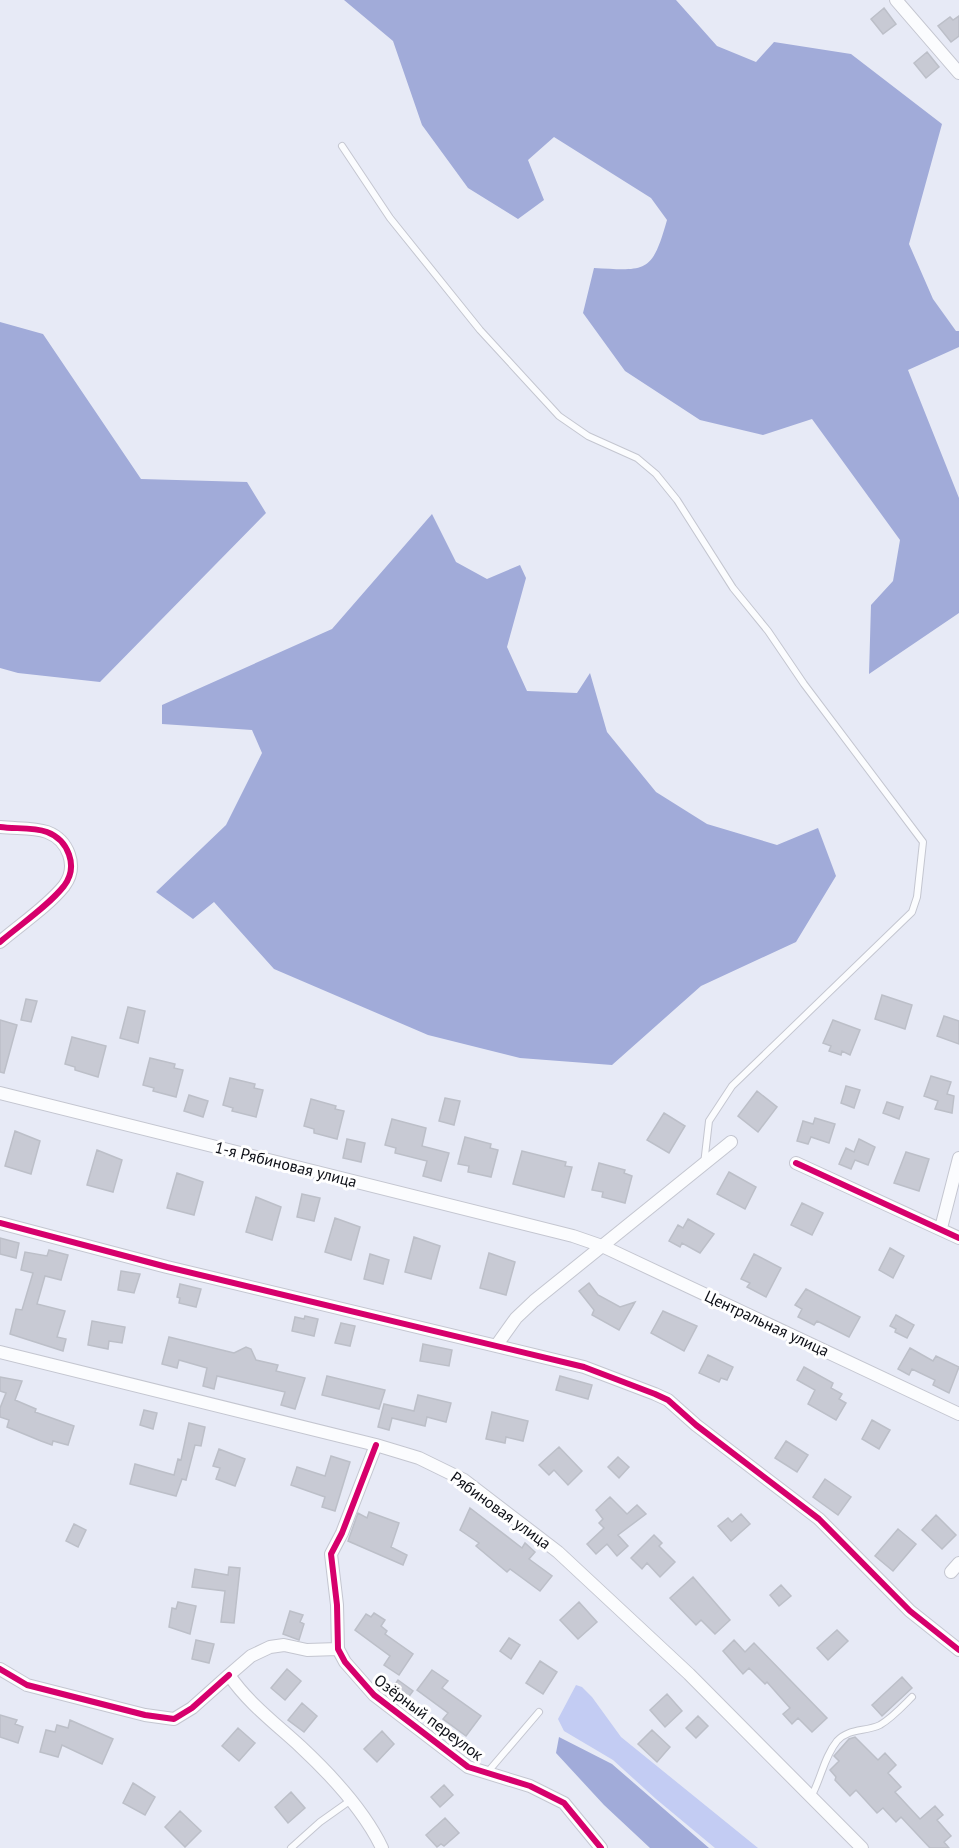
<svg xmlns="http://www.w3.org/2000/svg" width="959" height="1848" font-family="'PT Sans',sans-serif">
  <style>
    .green { fill: #c3ccf3 }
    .water { fill: #a1abd9 }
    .building { fill: #c8cad4; stroke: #bcbfc8; stroke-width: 1.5 }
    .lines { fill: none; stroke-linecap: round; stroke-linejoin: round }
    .lane-casing { stroke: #c4c6d0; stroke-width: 8 }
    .street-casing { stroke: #c4c6d0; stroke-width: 14 }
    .lane { stroke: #fbfcfe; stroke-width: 6 }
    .street { stroke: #fbfcfe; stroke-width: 12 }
    .cycleway-casing { stroke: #fff; stroke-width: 10 }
    .cycleway { stroke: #d6006c; stroke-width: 6 }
    .labels { text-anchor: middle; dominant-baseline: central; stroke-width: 6; stroke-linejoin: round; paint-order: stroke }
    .street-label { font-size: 16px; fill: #0d0f16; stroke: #fff }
  </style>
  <rect width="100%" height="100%" fill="#e7eaf6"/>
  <path class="green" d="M576 1685 582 1687 592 1697 621 1737 758 1848H715L656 1799 613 1760 564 1731 558 1719Z"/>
  <path class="water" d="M344 0H676L717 46 756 62 774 42 851 54 942 124 909 244 933 299 956 331H959V347L908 370 959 498V613L869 674 871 605 893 581 900 540 812 419 763 435 700 420 625 371 583 313 594 268C647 271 652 273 667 220L651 198 554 137 528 160 544 200 518 219 468 188 422 125 393 41Z
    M0 322 43 334 141 479 247 482 266 513 100 682 18 673 0 668Z
    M432 514 456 562 487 579 520 565 526 578 507 647 527 691 577 693 590 673 607 732 656 792 707 824 777 845 818 828 836 876 796 942 701 986 612 1065 520 1058 428 1035 274 969 214 902 193 919 156 892 226 825 262 753 252 730 162 724V705L332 629Z
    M559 1737 612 1764 709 1848H650L604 1805 556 1753Z"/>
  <path class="building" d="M884 8 896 24 883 34 871 19Z
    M959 16V36L951 42 938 26 950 17 953 20Z
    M927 52 939 67 926 78 914 63Z
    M882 995 912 1005 905 1029 875 1019Z
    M26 999 37 1001 31 1022 21 1020Z
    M128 1007 145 1011 138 1043 120 1038Z
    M944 1016 959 1021V1044L937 1036Z
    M0 1020 17 1025 4 1073 0 1072Z
    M833 1020 860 1030 850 1055 842 1051 841 1055 829 1051 831 1046 823 1043Z
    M72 1037 106 1046 98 1077 75 1070V1067L65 1064Z
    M150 1058 175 1064 174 1068 183 1070 176 1097 153 1091 154 1088 143 1085Z
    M931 1076 951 1082 947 1094 954 1096 952 1113 935 1109 938 1101 924 1096Z
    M230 1078 255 1084 254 1088 263 1090 256 1117 232 1111 233 1108 223 1105Z
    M846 1086 860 1090 854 1108 841 1103Z
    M757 1091 777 1107 758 1132 738 1116Z
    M189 1095 208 1101 203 1117 184 1111Z
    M445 1098 460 1101 454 1125 439 1121Z
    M311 1099 336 1106 335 1109 344 1111 337 1139 314 1133V1129L304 1126Z
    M887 1102 903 1107 899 1119 883 1113Z
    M664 1113 685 1126 669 1153 647 1140Z
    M815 1118 835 1124 829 1143 811 1137 808 1144 797 1141 803 1121 813 1124Z
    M392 1119 426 1128 422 1146 449 1153 441 1181 423 1176 427 1161 395 1153 396 1148 385 1145Z
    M15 1131 40 1141 31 1174 5 1166Z
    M465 1137 491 1144 490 1148 498 1150 491 1177 468 1172 469 1166 458 1164Z
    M347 1139 365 1143 361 1162 343 1158Z
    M859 1139 875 1147 868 1165 855 1160 851 1169 839 1164 846 1148 854 1152Z
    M97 1150 122 1160 113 1192 87 1185Z
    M522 1151 566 1162 565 1166 572 1167 564 1197 513 1184Z
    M906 1152 929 1159 919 1191 894 1183Z
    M599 1163 625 1170 624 1173 632 1176 625 1203 602 1197 603 1192 592 1190Z
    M729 1172 756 1187 745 1209 717 1194Z
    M177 1173 203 1182 194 1215 167 1208Z
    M302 1194 320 1198 314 1221 297 1217Z
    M256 1197 281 1207 272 1240 246 1232Z
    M802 1203 823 1213 812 1235 791 1225Z
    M335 1218 360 1227 351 1260 325 1252Z
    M688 1219 714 1234 700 1253 682 1243 680 1247 669 1241 678 1225 683 1228Z
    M414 1237 440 1246 431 1279 405 1272Z
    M0 1238 19 1243 16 1258 0 1254Z
    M890 1248 904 1256 893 1278 879 1270Z
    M49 1250 68 1255 61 1280 45 1276 37 1304 65 1311 57 1337 66 1339 63 1351 10 1334 16 1309 22 1310 33 1273 21 1270 25 1252 47 1256Z
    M489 1253 515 1262 506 1295 480 1288Z
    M370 1254 389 1260 383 1284 364 1279Z
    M754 1254 781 1268 766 1297 747 1287 750 1283 741 1279Z
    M121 1271 140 1274 134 1293 118 1290Z
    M589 1283 598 1295 620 1307 635 1302 619 1330 592 1315 594 1310 579 1291Z
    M180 1284 201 1289 196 1307 179 1303 180 1298 177 1297Z
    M806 1289 860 1317 849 1337 817 1321 814 1325 798 1317 802 1309 795 1305Z
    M663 1311 697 1326 684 1351 651 1333Z
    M896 1315 914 1325 907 1338 895 1332 896 1329 890 1326Z
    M305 1316 318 1319 314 1336 292 1331 295 1317 304 1319Z
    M92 1321 125 1327 122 1343 109 1341 108 1349 88 1345Z
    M341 1323 355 1326 350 1346 335 1343Z
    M169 1337 234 1353 246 1347 251 1349 256 1360 278 1365 276 1371 305 1378 295 1409 281 1405 285 1392 217 1376 214 1389 203 1386 207 1368 179 1360 177 1368 162 1364Z
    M423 1344 452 1350 449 1366 420 1361Z
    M910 1348 933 1361 936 1356 959 1367 949 1393 933 1385 935 1380 912 1369 909 1375 898 1369Z
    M708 1355 733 1367 727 1380 721 1378 719 1382 699 1373Z
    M804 1367 833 1383 831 1388 842 1394 839 1399 846 1403 836 1420 808 1404 815 1390 797 1380Z
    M327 1376 385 1390 379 1409 322 1395Z
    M560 1376 592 1385 588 1399 556 1390Z
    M0 1377 22 1381 15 1400 36 1409 35 1412 74 1426 68 1445 53 1441 52 1445 41 1441 7 1427 9 1420 0 1417V1408L6 1393 0 1391Z
    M418 1395 451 1403 446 1422 427 1417 425 1426 392 1418 389 1430 378 1427 384 1404 414 1411Z
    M144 1410 157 1413 153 1429 140 1425Z
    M492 1412 528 1421 523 1441 506 1437 505 1443 486 1439Z
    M872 1420 890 1430 879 1449 862 1439Z
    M189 1423 205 1427 201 1446 195 1445 186 1480 182 1479 176 1496 130 1484 135 1464 174 1475 178 1459 181 1460Z
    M786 1441 808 1455 797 1472 775 1458Z
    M559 1447 582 1471 568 1485 554 1470 549 1475 539 1465Z
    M219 1449 245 1459 235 1486 216 1479 220 1468 213 1466Z
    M331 1456 350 1462 335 1511 322 1507 325 1497 291 1485 297 1467 325 1476Z
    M618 1457 629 1467 619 1478 608 1467Z
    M825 1479 851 1497 838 1515 813 1497Z
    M610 1497 627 1514 637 1505 646 1514 618 1535 628 1546 617 1556 607 1544 596 1554 587 1544 604 1528 599 1523 603 1519 596 1510Z
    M470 1508 522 1548 525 1543 535 1552 529 1559 552 1576 540 1591 510 1569 507 1572 476 1546 479 1543 460 1530Z
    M369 1512 399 1523 391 1547 407 1555 403 1565 348 1541 358 1513 367 1518Z
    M741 1514 750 1524 731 1541 718 1526 728 1518 732 1522Z
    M936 1515 956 1535 942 1549 922 1530Z
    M74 1524 86 1530 78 1547 66 1541Z
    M898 1529 916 1544 893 1571 875 1556Z
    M654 1535 662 1543 659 1546 675 1562 660 1577 647 1563 642 1569 631 1558Z
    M229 1567 240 1568 234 1623 221 1622 225 1591 192 1587 195 1569 228 1575Z
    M693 1577 730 1620 715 1634 701 1620 696 1625 670 1598Z
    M781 1585 791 1596 779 1606 770 1595Z
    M178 1602 196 1606 190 1634 169 1627 172 1608 176 1609Z
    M579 1602 597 1622 578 1639 560 1620Z
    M290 1611 303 1615 300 1622 304 1624 299 1640 283 1634Z
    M374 1613 385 1620 381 1626 387 1631 385 1634 413 1654 399 1675 384 1665 390 1656 355 1630 366 1614 371 1617Z
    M837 1630 848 1641 828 1660 817 1648Z
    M509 1638 520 1645 511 1659 500 1651Z
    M196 1640 214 1644 209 1663 192 1659Z
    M734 1640 745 1652 754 1643 827 1718 812 1732 798 1718 792 1724 783 1714 790 1708 767 1682 765 1684 749 1668 743 1674 723 1651Z
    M540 1661 557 1672 543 1694 526 1683Z
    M287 1669 301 1681 285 1700 271 1688Z
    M432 1670 448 1681 442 1688 481 1716 466 1736 443 1719 448 1713 417 1690Z
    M902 1677 912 1688 882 1716 872 1705Z
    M398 1680 413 1691 405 1702 390 1691Z
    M667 1694 682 1711 665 1727 650 1710Z
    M302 1703 317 1716 304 1732 288 1720Z
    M0 1715 17 1720 15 1724 23 1727 18 1743 0 1737Z
    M698 1716 708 1726 696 1738 686 1728Z
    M70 1720 113 1739 102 1764 62 1745 58 1757 40 1752 46 1730 55 1732 57 1725 68 1728Z
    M238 1728 255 1743 239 1761 222 1746Z
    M652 1730 670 1747 657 1762 638 1744Z
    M382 1731 394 1744 377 1762 364 1749Z
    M855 1737 878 1760 885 1753 896 1765 888 1773 901 1787 895 1792 920 1819 935 1806 943 1815 937 1820 951 1836 944 1842 949 1848H930L901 1817 896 1822 883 1808 877 1813 856 1790 850 1796 835 1780 836 1777 830 1770 839 1761 834 1756 849 1739Z
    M133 1783 155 1797 145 1815 123 1803Z
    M444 1785 453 1795 440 1807 431 1797Z
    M291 1792 305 1808 288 1823 275 1807Z
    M180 1811 201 1831 185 1847 165 1827Z
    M445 1818 459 1833 444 1846 441 1844 437 1847 426 1835Z"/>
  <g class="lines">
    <g class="lane-casing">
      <path id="lane" d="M342 146 390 218 480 330 559 416 588 436 637 458 656 474 677 500 733 588 768 631 804 684 923 842 917 897 912 912 732 1086 709 1121 704 1164
        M486 1774 539 1712
        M811 1797C821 1779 824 1757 837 1741 849 1728 865 1732 880 1725 892 1718 902 1707 912 1697
        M291 1848 320 1822 351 1800"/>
    </g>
    <g class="street-casing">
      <path id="street" d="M896 0 959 73
        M0 827C15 829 33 827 47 832 68 840 79 866 64 886 47 907 21 924 0 942
        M0 1093 573 1236 602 1246 959 1414
        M796 1163 959 1238
        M0 1223 167 1267 584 1367 655 1394 668 1400 696 1425 819 1519 910 1611 959 1650
        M941 1228 959 1158
        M496 1346 516 1318 534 1301 731 1142
        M0 1352 376 1445 419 1458 464 1480 558 1552 689 1674 862 1848
        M376 1445 342 1533 331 1554 337 1605 338 1649 345 1662 374 1695 468 1767 530 1786 564 1803 601 1848
        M951 1572 959 1563
        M338 1649 307 1650 284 1645 270 1647 251 1656 229 1675C248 1703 276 1724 301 1747 332 1776 364 1810 382 1848
        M0 1669 27 1685 145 1715 174 1719 192 1708 229 1675"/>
    </g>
    <use href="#lane" class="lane"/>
    <use href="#street" class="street"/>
    <g class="cycleway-casing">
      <path id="cycleway" d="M0 827C15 829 33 827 47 832 68 840 79 866 64 886 47 907 21 924 0 942
        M796 1163 959 1238
        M0 1223 167 1267 584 1367 655 1394 668 1400 696 1425 819 1519 910 1611 959 1650
        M376 1445 342 1533 331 1554 337 1605 338 1649 345 1662 374 1695 468 1767 530 1786 564 1803 601 1848
        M0 1669 27 1685 145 1715 174 1719 192 1708 229 1675"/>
    </g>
    <use href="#cycleway" class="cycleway"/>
  </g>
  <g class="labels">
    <g class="street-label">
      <text transform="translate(286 1164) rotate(14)">1-я Рябиновая улица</text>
      <text transform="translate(767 1323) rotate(25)">Центральная улица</text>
      <text transform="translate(501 1510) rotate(36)">Рябиновая улица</text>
      <text transform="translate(429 1717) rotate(37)">Озёрный переулок</text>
    </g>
  </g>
</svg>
